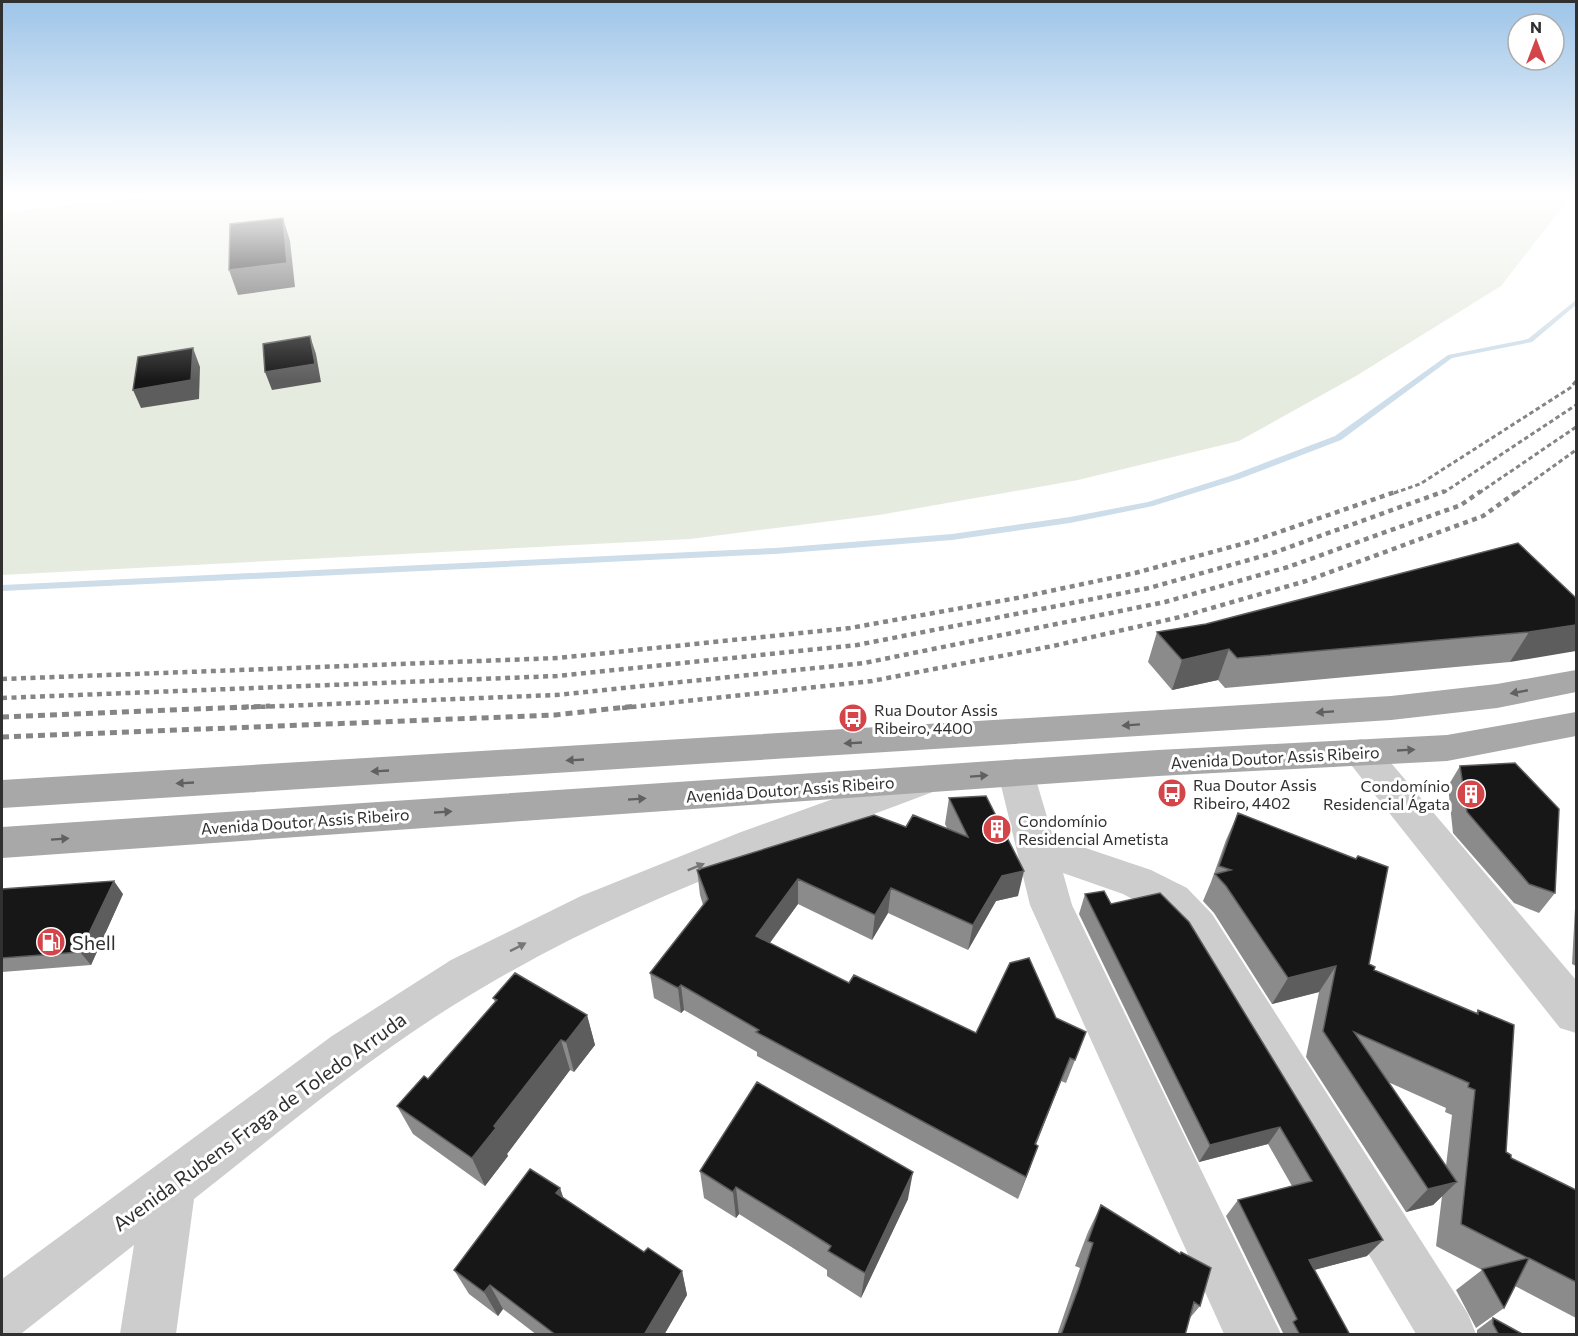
<svg xmlns="http://www.w3.org/2000/svg" width="1578" height="1336" font-family="Commissioner,sans-serif">
  <style>
    .green { fill: #e5ebdf }
    .lines { fill: none; stroke-linecap: round; stroke-linejoin: round }
    .stream { fill: #cddde9; fill-rule: evenodd }
    .minor { fill: #cdcdcd; fill-rule: evenodd }
    .major { fill: #a8a8a8; fill-rule: evenodd }
    .rail-far2 { stroke: #858585; stroke-width: 3; stroke-dasharray: 4.5 3; stroke-linecap: butt }
    .rail-far1 { stroke: #858585; stroke-width: 4.5; stroke-dasharray: 5 4.5; stroke-linecap: butt }
    .rail { stroke: #858585; stroke-width: 5; stroke-dasharray: 7 5; stroke-linecap: butt }
    .wall { fill: #8b8b8b; fill-rule: evenodd }
    .shaded-wall { fill: #5d5d5d }
    .building { fill: #171717; stroke: #5d5d5d; stroke-width: 1.5 }
    .oneway { fill: #606060 }
    .oneway2 { fill: #777 }
    .labels { text-anchor: middle; dominant-baseline: central; stroke-width: 6; stroke-linejoin: round; paint-order: stroke }
    .poi-label { font-size: 16px; fill: #303030; stroke: #fff; text-anchor: start }
    .street-label { font-size: 16px; fill: #303030; stroke: #fff }
    .near-poi-label { font-size: 20px; fill: #303030; stroke: #fff; text-anchor: start }
    .near-street-label { font-size: 20px; fill: #303030; stroke: #fff }
  </style>
  <rect width="100%" height="100%" fill="#fff"/>
  <path class="green" d="M168 194H1569L1565 204 1501 286 1356 376 1239 441 1078 480 879 515 690 539 2 575V213Z"/>
  <g class="lines">
    <path class="stream" d="M1576 300V305L1532 342 1452 358 1341 440 1239 479 1153 506 1070 523 952 540 775 554 2 591V585L775 548 952 534 1070 517 1148 502 1233 475 1335 436 1448 355 1528 339Z"/>
    <path class="minor" d="M1361 739 1374 743 1576 980V1033L1560 1028 1348 761 1343 752 1348 743Z
      M1016 759 1029 763 1034 773 1053 837 1151 870 1187 888 1212 914 1468 1314 1476 1334H1416L1182 940 1157 912 1123 894 1063 873 1072 905 1281 1334H1224L1030 905 998 773 1003 763Z
      M925 766 938 770 943 780 938 790C784 848 624 903 482 988 379 1048 287 1126 194 1199L176 1334H120L134 1245 22 1333 2 1334V1279L332 1036 451 960 581 896 741 832Z"/>
    <path class="major" d="M1576 670V692L1497 708 1391 720 2 808V780L1391 696 1497 684Z
      M1576 712V736L1447 761 1158 776 2 858V827L1158 750 1447 735Z"/>
    <path class="rail-far2" d="M1394 493 1420 484 1570 388 1576 381
      M1443 493 1576 405
      M1479 493 1576 427
      M1516 493 1576 450"/>
    <path class="rail-far1" d="M2 679 558 658 850 628 1017 598 1135 573 1253 541 1398 491
      M2 698 557 676 857 645 1149 588 1270 554 1445 491
      M232 708 556 695 864 663 1165 602 1288 567 1461 505 1481 491
      M622 708 872 681 1053 646 1180 617 1306 581 1483 516 1518 491"/>
    <path class="rail" d="M2 717 270 706
      M2 737 555 715 636 706"/>
  </g>
  <path class="wall" d="M1576 598 1510 662 1225 688 1218 680 1172 690 1148 662 1157 632Z
    M1460 766 1555 893 1539 913 1514 903 1453 833 1448 786Z
    M949 798 1018 896 996 901 968 950 888 913 872 940 798 904 770 943 849 983 976 1033 1056 1018 1077 1055 1066 1083 1061 1081 1036 1145 1030 1168 1018 1199 757 1056V1052L684 1010 681 1013 654 998 650 973 703 905 700 895 697 870 906 827 947 828 945 824Z
    M1238 813 1374 970 1476 1013 1478 1010 1506 1152 1511 1158 1576 1190V1318L1515 1286 1504 1308 1476 1328 1456 1290 1482 1270 1436 1246 1442 1196 1433 1205 1406 1212 1306 1057 1319 992 1272 1004 1214 913 1203 901 1211 882 1226 840ZM1388 1082 1446 1108 1445 1112 1452 1115 1446 1166Z
    M2 889 123 894 91 965 2 972Z
    M1160 893 1367 1256 1314 1270 1350 1335H1281L1283 1333 1226 1216 1238 1200 1292 1186 1268 1144 1199 1162 1079 914 1085 894 1111 904Z
    M1576 906V966L1572 964 1575 908Z
    M493 998 587 1015 595 1045 574 1072 570 1070 507 1154 508 1156 485 1186 413 1134 397 1106 428 1079 495 1002Z
    M700 1171 908 1199 861 1298 827 1276V1270L793 1248 739 1214 736 1218 704 1198Z
    M560 1188 563 1197 644 1252 682 1271 687 1295 664 1335H537L503 1309 498 1316 469 1294 454 1270Z
    M1101 1205 1200 1306 1189 1319 1185 1335H1057L1080 1268 1075 1266 1088 1232Z
    M1493 1318 1524 1335H1477V1330Z"/>
  <path class="shaded-wall" d="M283 218 290 241 295 287 238 295 229 270Z
    M310 336 316 354 321 382 272 390 265 372Z
    M193 348 200 367 199 399 141 408 133 390Z
    M1576 625V651L1510 662 1529 632Z
    M1229 649 1218 680 1172 690 1182 660Z
    M1024 871 1018 896 996 901 968 950 973 925 1002 876Z
    M798 879V904L757 960 756 936Z
    M114 881 123 894 91 965 80 952Z
    M891 888 888 913 872 940 875 915Z
    M1336 966 1319 992 1272 1004 1288 978Z
    M681 985 684 1010 681 1013 678 988Z
    M587 1015 595 1045 574 1072 566 1042Z
    M561 1040 570 1070 507 1154 508 1156 485 1186 472 1158 494 1126Z
    M1070 1058 1061 1081 1027 1166 1035 1144Z
    M1280 1127 1268 1144 1199 1162 1210 1145Z
    M1038 1146 1030 1168 1018 1199 1026 1177Z
    M913 1172 908 1199 861 1298 865 1273Z
    M1457 1182 1433 1205 1406 1212 1428 1189Z
    M736 1187 739 1214 736 1218 733 1192Z
    M560 1188 569 1215 556 1193Z
    M1383 1240 1367 1256 1295 1275 1309 1260Z
    M682 1271 687 1295 664 1335H644Z
    M490 1285 503 1309 498 1316 484 1292Z"/>
  <path class="building" d="M283 218 287 263 229 270 230 224Z
    M310 336 315 364 265 372 263 344Z
    M193 348 191 380 133 390 138 357Z
    M1518 543 1576 598V625L1529 632 1237 658 1229 649 1182 660 1157 632 1206 624Z
    M1515 763 1559 809 1555 893 1529 884 1467 812 1460 766Z
    M986 796 1024 871 1002 876 973 925 891 888 875 915 798 879 756 936 849 983 854 975 976 1033 1010 963 1029 958 1056 1018 1086 1032 1075 1060 1070 1058 1035 1144 1038 1146 1026 1177 756 1032 759 1030 681 985 678 988 650 973 708 899 697 870 874 815 906 827 913 815 968 837 949 798Z
    M1238 813 1356 859 1358 856 1388 867 1369 964 1375 967 1374 970 1478 1014V1010L1514 1025 1506 1152 1511 1155V1158L1576 1190V1282L1529 1258 1504 1308 1482 1269 1528 1258 1461 1224 1475 1090 1468 1087 1469 1083 1354 1032 1457 1182 1428 1189 1323 1031 1336 966 1288 978 1226 886 1215 874 1231 870 1219 866Z
    M114 881 80 952 2 958V889Z
    M1104 891 1111 904 1160 893 1189 922 1383 1240 1309 1260 1350 1335H1300L1293 1322 1297 1319 1238 1200 1312 1181 1280 1127 1210 1145 1085 894Z
    M515 973 587 1015 566 1042 561 1040 494 1126 496 1128 472 1158 397 1106 424 1076 428 1079 497 1000 493 998Z
    M757 1082 913 1172 865 1273 828 1251 831 1246 793 1222 736 1187 733 1192 700 1171Z
    M530 1169 560 1188 556 1193 644 1252 648 1248 682 1271 644 1335H556L490 1285 484 1292 454 1270Z
    M1101 1205 1180 1254 1181 1252 1211 1268 1200 1306 1194 1302 1185 1335H1061L1078 1289 1093 1243 1088 1241Z
    M1493 1318 1524 1335H1499L1493 1324Z"/>
  <defs><path id="oneway-solid" d="M-6-.8H1V-3.2L6.5 0L1 3.2V.8H-6Z" transform="scale(1.5)"/></defs>
  <g class="oneway">
    <use href="#oneway-solid" transform="translate(1519 692) rotate(169)"/>
    <use href="#oneway-solid" transform="translate(1325 712) rotate(176)"/>
    <use href="#oneway-solid" transform="translate(1131 725) rotate(176)"/>
    <use href="#oneway-solid" transform="translate(853 743) rotate(177)"/>
    <use href="#oneway-solid" transform="translate(1406 750) rotate(-3)"/>
    <use href="#oneway-solid" transform="translate(575 760) rotate(177)"/>
    <use href="#oneway-solid" transform="translate(380 771) rotate(177)"/>
    <use href="#oneway-solid" transform="translate(979 776) rotate(-4)"/>
    <use href="#oneway-solid" transform="translate(185 783) rotate(177)"/>
    <use href="#oneway-solid" transform="translate(637 799) rotate(-4)"/>
    <use href="#oneway-solid" transform="translate(443 812) rotate(-4)"/>
    <use href="#oneway-solid" transform="translate(60 839) rotate(-4)"/>
  </g>
  <g class="oneway2">
    <use href="#oneway-solid" transform="translate(696 867) rotate(-22)"/>
    <use href="#oneway-solid" transform="translate(518 947) rotate(-27)"/>
  </g>
  <linearGradient id="sky" x2="0" y2="1"><stop stop-color="#9dc4e8"/><stop offset="0.51" stop-color="#fff"/><stop offset="1" stop-color="#fff" stop-opacity="0"/></linearGradient>
  <rect width="1578" height="381" fill="url(#sky)"/>
  <defs>
    <g id="bus-disc" transform="scale(1.5)"><circle r="9.5" fill="#d4454a" stroke="#fff"/><path d="M-5-6H5V4H4V6H2V4H-2V6H-4V4H-5ZM-3.5-4V0h7V-4ZM-3.5 1.2v1.5H-2V1.2ZM2 1.2v1.5H3.5V1.2Z" fill="#fff"/></g>
    <g id="building-disc" transform="scale(1.5)"><circle r="9.5" fill="#d4454a" stroke="#fff"/><path d="M-4-6H4V6H1V3H-1V6H-4ZM-2.5-4.3h1.7v1.8h-1.7ZM.8-4.3h1.7v1.8H.8ZM-2.5-1h1.7V.8h-1.7ZM.8-1h1.7V.8H.8Z" fill="#fff"/></g>
    <g id="fuel-disc" transform="scale(1.5)"><circle r="9.5" fill="#d4454a" stroke="#fff"/><path d="M-5.5-6h7V0h2V4h1.3V-2.5L3-4.5l.8-.8L6-3V5H2.5V1h-1V6h-7ZM-4.2-4.7v3.2H.2V-4.7Z" fill="#fff"/></g>
  </defs>
  <g fill-rule="evenodd">
    <use href="#bus-disc" x="853" y="718"/>
    <use href="#bus-disc" x="1172" y="793"/>
    <use href="#building-disc" x="1471" y="794"/>
    <use href="#building-disc" x="997" y="829"/>
    <use href="#fuel-disc" x="51" y="942"/>
  </g>
  <g class="labels">
    <g class="poi-label">
      <text x="874" y="709">Rua Doutor Assis<tspan x="874" dy="18">Ribeiro, 4400</tspan></text>
      <text x="1193" y="784">Rua Doutor Assis<tspan x="1193" dy="18">Ribeiro, 4402</tspan></text>
      <text x="1450" y="785" text-anchor="end">Condomínio<tspan x="1450" dy="18">Residencial Ágata</tspan></text>
      <text x="1018" y="820">Condomínio<tspan x="1018" dy="18">Residencial Ametista</tspan></text>
    </g>
    <g class="street-label">
      <text transform="translate(1275 757) rotate(-3)">Avenida Doutor Assis Ribeiro</text>
      <text transform="translate(790 789) rotate(-4)">Avenida Doutor Assis Ribeiro</text>
      <text transform="translate(305 821) rotate(-4)">Avenida Doutor Assis Ribeiro</text>
    </g>
    <g class="near-poi-label">
      <text x="72" y="942">Shell</text>
    </g>
    <g class="near-street-label">
      <text transform="translate(259 1121) rotate(-36)">Avenida Rubens Fraga de Toledo Arruda</text>
    </g>
  </g>
  <rect width="1578" height="1336" fill="none" stroke="#303030" stroke-width="6"/>
  <g transform="translate(1536 42)"><circle r="28" fill="#ffffff" stroke="#acacac" stroke-width="1.5"/>
  <path d="M0-4.5L10 22L0 15L-10 22Z" fill="#d4454a"/>
  <text y="-9" font-size="16" font-weight="bold" text-anchor="middle" fill="#303030">N</text>
  </g>
</svg>
